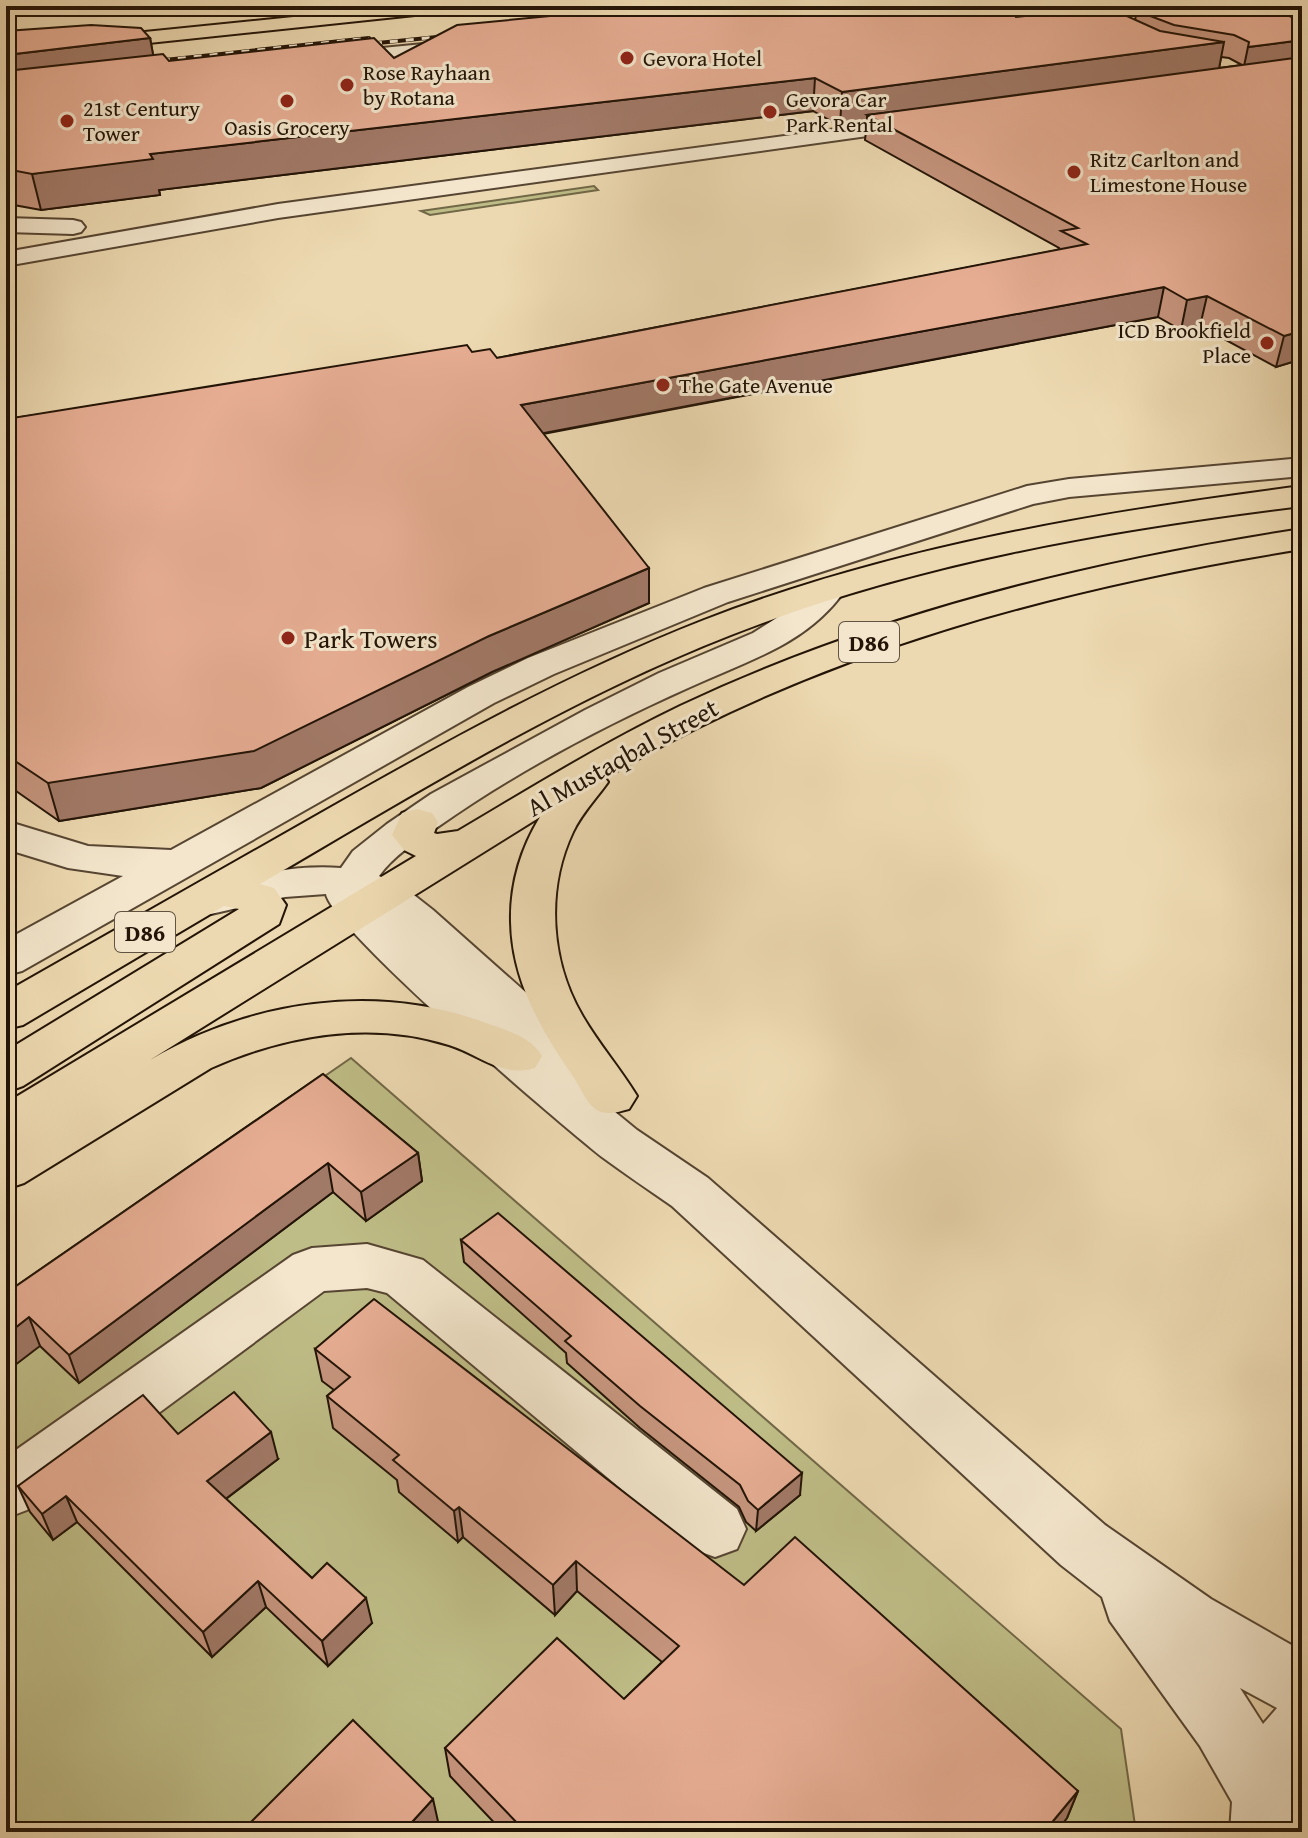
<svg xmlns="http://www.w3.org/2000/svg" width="1308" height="1838" font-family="'Gentium Book Plus',serif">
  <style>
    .green { fill: #bfbd87; stroke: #716847; stroke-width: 2 }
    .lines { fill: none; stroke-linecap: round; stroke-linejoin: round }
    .minor-casing { stroke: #564532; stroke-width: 4 }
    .major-casing { stroke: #231407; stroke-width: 4 }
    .highway-casing { stroke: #231407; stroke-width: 4 }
    .minor { fill: #f3e6cc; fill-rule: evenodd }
    .major { fill: #edd9b1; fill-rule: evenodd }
    .highway { fill: #edd9b1; fill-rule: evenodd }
    .rail-casing { stroke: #231407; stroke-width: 4 }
    .rail { stroke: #f3e6cc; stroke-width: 3; stroke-dasharray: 8; stroke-linecap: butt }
    .wall { fill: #c6957e; stroke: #231407; stroke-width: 2; fill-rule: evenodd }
    .shaded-wall { fill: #a17967; stroke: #231407; stroke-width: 2 }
    .building { fill: #e6ad93; stroke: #231407; stroke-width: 2 }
    .poi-dot { fill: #8f2418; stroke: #f3e6cc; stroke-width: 3 }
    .labels { text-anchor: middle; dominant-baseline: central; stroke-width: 6; stroke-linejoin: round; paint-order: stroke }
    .far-poi-label { font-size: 22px; fill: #231407; stroke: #f3e6cc; text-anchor: start }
    .shield { fill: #f3e6cc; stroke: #615342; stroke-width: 2 }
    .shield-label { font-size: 24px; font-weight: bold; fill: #231407 }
    .poi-label { font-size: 26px; fill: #231407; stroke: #f3e6cc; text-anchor: start }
    .street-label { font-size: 26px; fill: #231407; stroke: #f3e6cc }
  </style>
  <rect width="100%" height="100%" fill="#edd9b1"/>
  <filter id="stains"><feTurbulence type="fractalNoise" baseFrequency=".0025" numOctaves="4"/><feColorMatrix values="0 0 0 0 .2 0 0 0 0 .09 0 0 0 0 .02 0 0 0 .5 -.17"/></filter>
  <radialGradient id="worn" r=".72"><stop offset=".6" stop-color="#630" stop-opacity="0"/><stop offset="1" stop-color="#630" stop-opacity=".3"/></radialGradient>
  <path class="green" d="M594 186 598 190 430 215 421 211Z
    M351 1058 1121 1729 1136 1832H6V1296Z"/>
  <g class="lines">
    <g class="minor-casing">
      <path id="minor" d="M1045 6H1068L1130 37 1128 41H1114Z
        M465 40 474 46 472 50 330 65 320 59 330 53Z
        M925 117 936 123 932 127 278 218 6 266V252L278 204Z
        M6 218 73 220 81 222 85 227 81 232 73 234 6 232Z
        M1302 458V476L1069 497 1033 504 728 602 554 674 494 703 22 971 6 975V940L123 876 68 868 6 849V821L88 846 171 850 468 687 528 658 704 588 1027 486 1069 479Z
        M828 580 840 583 845 590C807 645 746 661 688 688 603 726 516 772 439 826 418 840 393 856 379 876L405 888 433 910 612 1069 619 1081 612 1093 598 1098 637 1130 708 1178 1105 1525 1211 1599 1302 1651 1300 1832H1230L1232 1802 1200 1746 1110 1621 1102 1597 1061 1565 672 1206C649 1190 625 1174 602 1157 561 1125 332 929 326 894L285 897 211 914 196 910 189 900 196 890C244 877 291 864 341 868L353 851 387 824 431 794 585 710 659 673 753 633 786 612 816 583ZM1240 1688 1277 1708 1263 1724Z
        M367 1244 423 1260 737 1509 746 1529 737 1549 715 1557 693 1549 387 1293 367 1288 324 1291 27 1510 6 1518V1457L293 1255 312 1248Z"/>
    </g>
    <g class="major-casing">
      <path id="major" d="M1302 486V506C1108 530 913 563 731 635 565 700 414 794 260 884L274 888 286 905 279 924 23 1086 6 1092V1051L239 909 224 906 23 1025 6 1029V992C110 933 215 873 319 814 444 743 569 673 704 620 895 546 1100 512 1302 486Z
        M1302 529V549C1058 588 819 651 605 778L608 782C596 799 582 813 573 832 546 889 550 960 582 1015 598 1043 620 1068 637 1096L629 1109C618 1112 605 1117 594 1108 586 1102 580 1087 574 1078 541 1030 512 981 511 922 510 885 521 848 540 817L150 1060C250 1001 375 982 486 1023 506 1030 531 1037 542 1056L535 1068C501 1078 481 1055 449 1045 370 1020 285 1035 211 1068L24 1183 6 1189V1103L416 856 404 850 392 835 402 813 417 809 432 813 438 822 434 833 437 834 458 831C531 788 603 743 680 706 877 613 1088 562 1302 529Z"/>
    </g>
    <g class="highway-casing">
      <path id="highway" d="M401 6H462L453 11 6 58V46Z"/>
    </g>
    <use href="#minor" class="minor"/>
    <use href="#major" class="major"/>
    <use href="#highway" class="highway"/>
    <g class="rail-casing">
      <path id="rail" d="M604 14 675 6
        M358 45 457 35
        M146 62 369 38"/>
    </g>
    <use href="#rail" class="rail"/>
  </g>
  <path class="wall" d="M682 6H1055L1054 13 1135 20 1137 11 1264 6 1302 359 1276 367 1200 326 1181 330 1158 317 543 434 649 603 492 672 261 788 59 821 6 784V419L472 352 497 358 1058 250 1059 248 865 140 867 122 840 126 813 111 159 190 160 195 41 210 14 205 6 185V31L150 38 153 55 169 61 394 58 628 12ZM1221 57 1229 58 1242 65 1219 68Z
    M323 1074 418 1153 422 1181 366 1221 333 1192 79 1383 40 1346 6 1293Z
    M461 1240 800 1495 756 1531 746 1522 739 1507 640 1428 567 1363 566 1353 464 1262Z
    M315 1349 744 1585 1078 1791 1067 1818 1056 1832H503L450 1776 445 1748 624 1699 662 1662 577 1591 555 1615 463 1537 458 1542 399 1492 397 1480 333 1428 327 1396 334 1390 322 1381Z
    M178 1434 278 1459 226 1499 312 1578 372 1623 328 1666 266 1607 212 1657 77 1522 53 1540 30 1512 18 1486Z"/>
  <path class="shaded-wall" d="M1011 6H1055L1054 14 1008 29Z
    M150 38 156 70 6 88V55Z
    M1302 40V63L1243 71 1248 47Z
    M1224 42 1218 74 867 115V122L840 126 842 92Z
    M815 78 813 111 159 190 160 195 41 210 32 174 150 154Z
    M1164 287 1158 317 523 437 521 405Z
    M1207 296 1200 326 1181 330 1187 300Z
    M1302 331V359L1276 367 1284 336Z
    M649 568V603L492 672 261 788 59 821 48 783 489 636Z
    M418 1153 422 1181 366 1221 361 1192Z
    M328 1163 333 1192 79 1383 69 1355Z
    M29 1317 40 1346 6 1372V1335Z
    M271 1432 278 1459 215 1507 207 1481Z
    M802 1473 800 1495 756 1531 758 1510Z
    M66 1496 77 1522 53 1540 42 1514Z
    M459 1507 463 1537 458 1542 454 1511Z
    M576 1561 577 1591 555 1615 553 1585Z
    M258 1581 266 1607 212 1657 203 1632Z
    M366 1598 372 1623 328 1666 322 1641Z
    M1078 1791 1067 1818 1056 1832H1044Z
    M433 1799 439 1826 433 1832H403Z"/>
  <path class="building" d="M682 6H1014L1016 17 1107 7 1160 31 1224 42 842 92 815 78 150 154 153 159 32 174 6 169V71L163 54 169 61 374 38 394 58 457 25 624 9 628 12Z
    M1178 6H1264L1302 21V40L1248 47 1249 42 1234 35 1174 25 1137 11Z
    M91 25 141 28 150 38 6 55V31Z
    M1302 57V331L1284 336 1207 296 1187 300 1164 287 521 405 649 568 489 636 254 751 48 783 6 755V419L467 345 472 352 490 349 497 358 1087 244 1061 231 1078 228 867 115Z
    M323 1074 418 1153 361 1192 328 1163 69 1355 29 1317 6 1335V1293Z
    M498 1213 802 1473 758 1510 748 1501 740 1485 640 1406 565 1341 571 1336 461 1240Z
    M374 1299 744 1585 795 1537 1078 1791 1044 1832H516L521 1827 445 1748 557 1638 624 1699 679 1646 576 1561 553 1585 459 1507 454 1511 393 1460 399 1455 327 1396 350 1377 315 1349Z
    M234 1392 271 1432 207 1481 312 1578 327 1563 366 1598 322 1641 258 1581 203 1632 66 1496 42 1514 18 1486 143 1395 178 1434Z
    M353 1720 433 1799 403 1832H241Z"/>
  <g class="poi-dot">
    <circle cx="627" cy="58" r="8"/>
    <circle cx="347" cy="85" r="8"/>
    <circle cx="287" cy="101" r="8"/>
    <circle cx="770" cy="112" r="8"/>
    <circle cx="67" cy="121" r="8"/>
    <circle cx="1074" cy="172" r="8"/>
    <circle cx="1267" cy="343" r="8"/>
    <circle cx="663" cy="385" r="8"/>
    <circle cx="288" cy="638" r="8"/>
  </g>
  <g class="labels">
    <g class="far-poi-label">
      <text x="643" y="58">Gevora Hotel</text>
      <text x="363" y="72">Rose Rayhaan<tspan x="363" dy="25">by Rotana</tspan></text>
      <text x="786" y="99">Gevora Car<tspan x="786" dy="25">Park Rental</tspan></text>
      <text x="83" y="108">21st Century<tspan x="83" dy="25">Tower</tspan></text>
      <text x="287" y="127" text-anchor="middle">Oasis Grocery</text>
      <text x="1090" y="159">Ritz Carlton and<tspan x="1090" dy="25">Limestone House</tspan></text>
      <text x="1251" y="330" text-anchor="end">ICD Brookfield<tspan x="1251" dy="25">Place</tspan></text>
      <text x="679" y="385">The Gate Avenue</text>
    </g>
    <g class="shield">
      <rect x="839" y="622" width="60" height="40" rx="6"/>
      <rect x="115" y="912" width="60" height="40" rx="6"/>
    </g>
    <g class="shield-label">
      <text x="869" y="642">D86</text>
      <text x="145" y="932">D86</text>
    </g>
    <g class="poi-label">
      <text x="304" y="638">Park Towers</text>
    </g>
    <g class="street-label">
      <text transform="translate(622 757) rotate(-29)">Al Mustaqbal Street</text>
    </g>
  </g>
  <rect width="1308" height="1838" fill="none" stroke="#edd9b1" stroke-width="32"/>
  <rect x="8" y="8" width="1292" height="1822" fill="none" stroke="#231407" stroke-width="4"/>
  <rect x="16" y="16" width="1276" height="1806" fill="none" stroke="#231407" stroke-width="2"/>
  <rect width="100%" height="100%" filter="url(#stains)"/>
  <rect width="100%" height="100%" fill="url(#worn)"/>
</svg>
